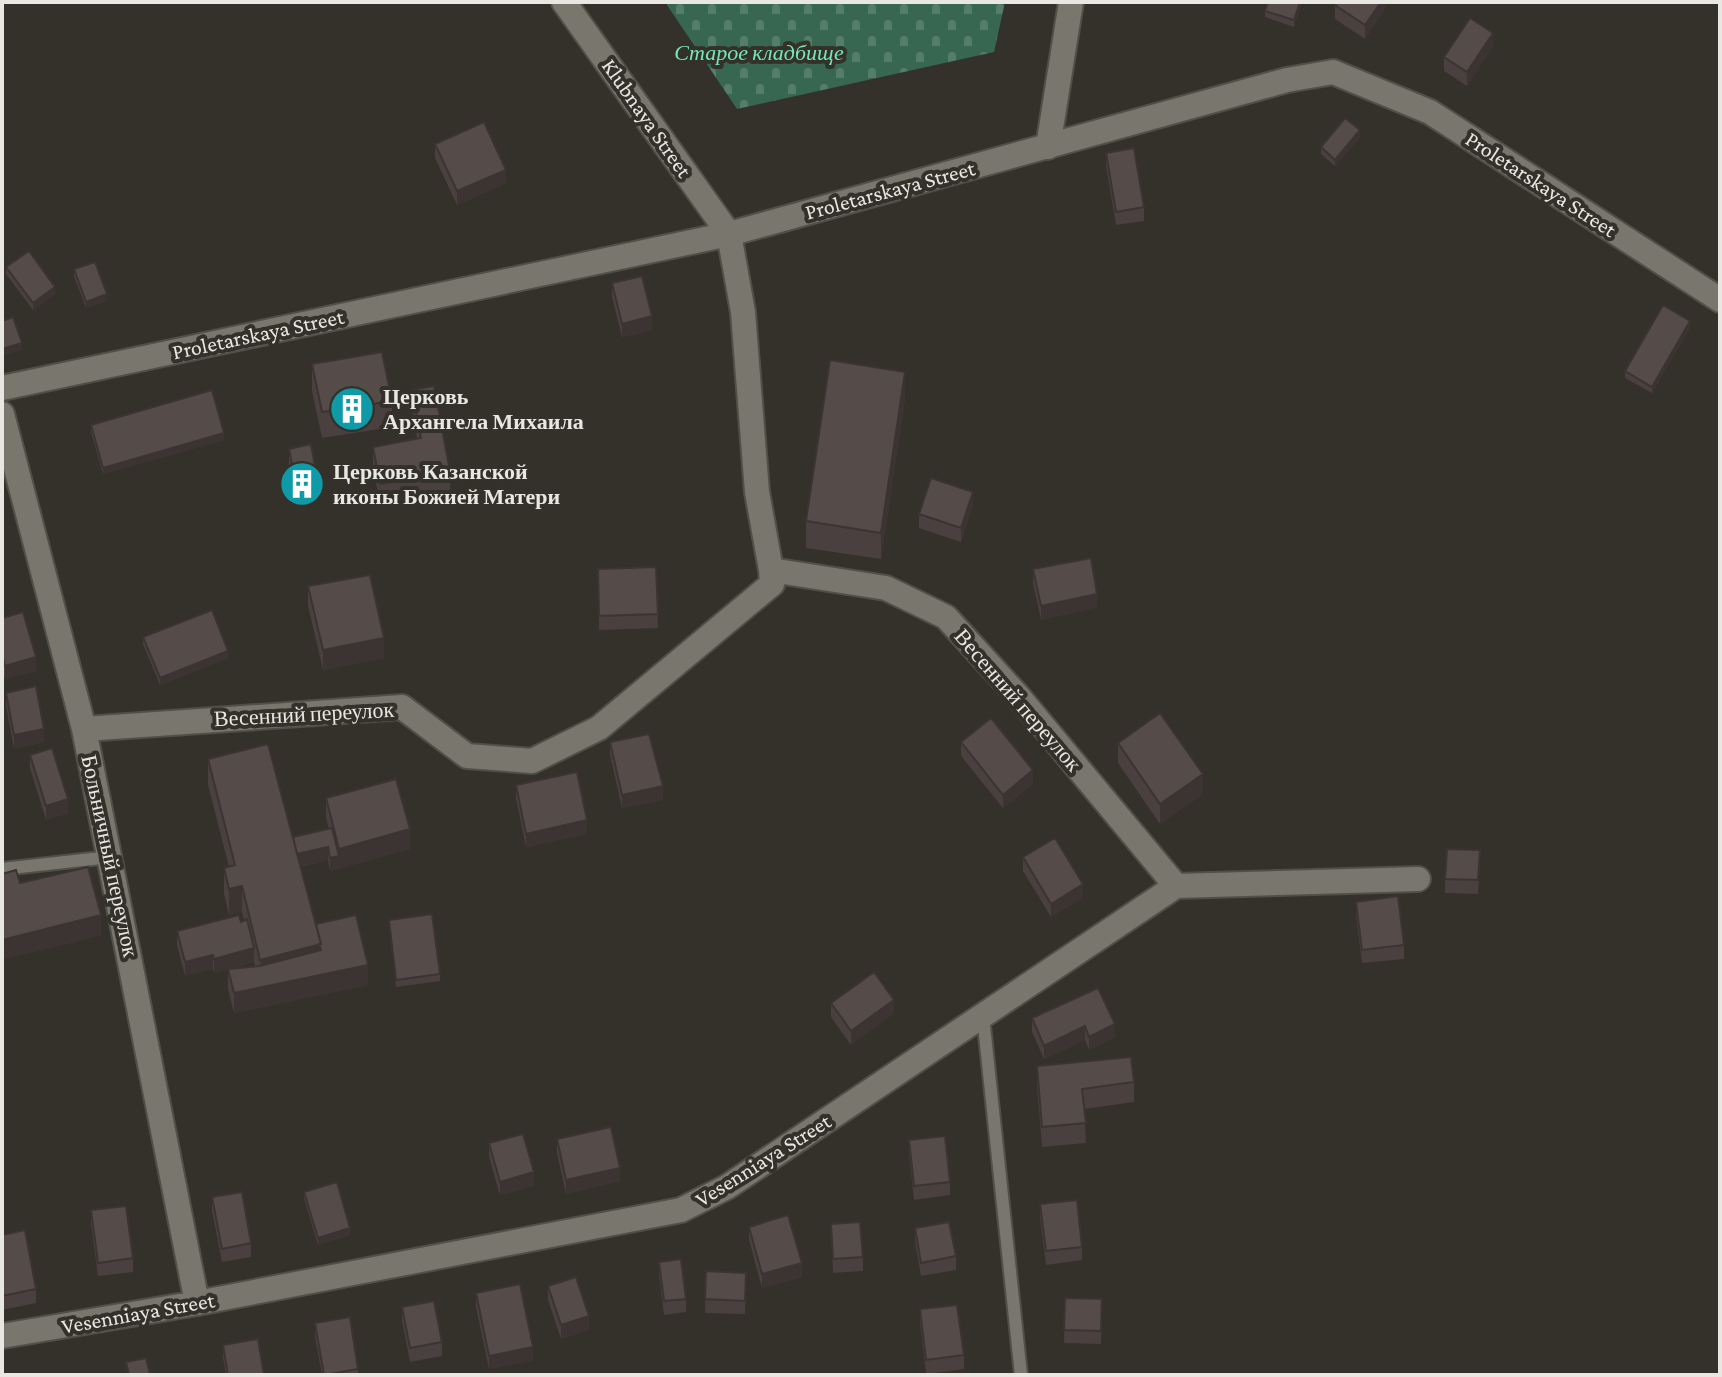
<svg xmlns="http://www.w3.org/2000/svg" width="1722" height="1377" font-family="'Crimson Pro',serif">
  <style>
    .cemetery { fill: url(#cemetery-stones) }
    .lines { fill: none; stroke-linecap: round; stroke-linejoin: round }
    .service-casing { stroke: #504f48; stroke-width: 16 }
    .minor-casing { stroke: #504f48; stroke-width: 28 }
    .service { stroke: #78766d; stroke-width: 12 }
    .minor { stroke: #78766d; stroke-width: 24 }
    .wall { fill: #49403f; fill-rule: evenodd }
    .shaded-wall { fill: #3c3433 }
    .building { fill: #554b49; stroke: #3c3433; stroke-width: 2 }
    .labels { text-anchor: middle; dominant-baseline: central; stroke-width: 8; stroke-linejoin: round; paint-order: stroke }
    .park-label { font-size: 22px; font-style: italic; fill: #76e8b6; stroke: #333129 }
    .street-label { font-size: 22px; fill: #e8e7e2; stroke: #333129 }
    .poi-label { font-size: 22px; font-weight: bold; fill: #e8e7e2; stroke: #333129; text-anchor: start }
  </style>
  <defs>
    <pattern id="cemetery-stones" width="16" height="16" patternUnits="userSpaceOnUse" patternTransform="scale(2)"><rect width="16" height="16" fill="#376751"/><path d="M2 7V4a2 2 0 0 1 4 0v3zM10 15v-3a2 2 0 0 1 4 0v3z" fill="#547d6a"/></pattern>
  </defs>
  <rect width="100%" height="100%" fill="#333129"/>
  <path class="cemetery" d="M665 2H1005L994 52 737 109Z"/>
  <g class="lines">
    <g class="service-casing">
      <path id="service" d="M2 869 110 857
        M983 1016 1021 1375"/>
    </g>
    <g class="minor-casing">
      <path id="minor" d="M564 2 729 234 743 312 757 492 771 570 886 588 946 617 1018 696 1176 886
        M1048 147 1071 2
        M2 388 729 234 1287 80 1333 72 1430 112 1720 300
        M2 414 84 729 197 1303
        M84 729 402 707 467 756 532 761 599 728 772 584 771 570
        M2 1336 197 1303 681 1210 727 1187 1176 886 1418 879"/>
    </g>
    <use href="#service" class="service"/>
    <use href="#minor" class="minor"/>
  </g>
  <path class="wall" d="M1268 2H1302L1294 27 1265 17V11Z
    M1385 2V9L1365 39 1335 19V5Z
    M1493 46 1467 86 1444 71V57Z
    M1360 137 1335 166 1321 154V147Z
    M435 144 506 183 457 205 435 158Z
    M1106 153 1144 207V221L1116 225 1106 166Z
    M6 267 55 294 33 310 6 274Z
    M74 269 107 301 86 308 74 276Z
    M612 283 652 330 622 337 612 297Z
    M1690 328 1652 393 1625 378V371Z
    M312 364 392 401V427L322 438 312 391Z
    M412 390 450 471V491L380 504 373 467V447L417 438 412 410Z
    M905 398 881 559 806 548V521Z
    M91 425 224 440 103 474 91 432Z
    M289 449 315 466V492L293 496 289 475Z
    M973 505 961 542 919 528V514Z
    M656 567 658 628 599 630 598 569Z
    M1033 569 1097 607 1041 620 1033 583Z
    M308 586 384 658 323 670 308 606Z
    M2 618 36 671 5 679 2 669Z
    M143 637 228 658 160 685 143 644Z
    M6 693 44 742 14 749 6 706Z
    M610 742 663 800 622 808 610 755Z
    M961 742 1033 784 1003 808 961 756Z
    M1118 743 1203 794 1160 824 1118 763Z
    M30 755 68 813 46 820 30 768Z
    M208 759 293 837 329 829 326 818V798L410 849 330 871 328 860 300 867 316 924 368 985 234 1013 228 989V969L214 973 213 969 185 976 177 945V931L244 921 242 912 229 915 224 894V868L229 867 208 785ZM254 962 255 966 228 969Z
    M516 785 587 834 526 847 516 798Z
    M1023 857 1083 898 1051 917 1023 871Z
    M1480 864 1478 894 1445 893V879Z
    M1356 902 1404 945V959L1362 963 1356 915Z
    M389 920 440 974V981L396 987Z
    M1098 988 1115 1037 1089 1050 1085 1040 1044 1059 1032 1032V1018Z
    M831 1003 894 1013 851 1045 831 1017Z
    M1037 1066 1134 1082V1102L1084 1109 1086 1143 1042 1147 1037 1086Z
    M557 1139 620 1181 566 1194 557 1153Z
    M909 1140 950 1182V1195L914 1200 909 1153Z
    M489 1143 534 1186 500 1195 489 1157Z
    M304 1192 350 1235 318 1245 304 1199Z
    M212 1197 251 1243V1257L222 1262 212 1211Z
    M1040 1204 1082 1247V1260L1046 1265 1040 1218Z
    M91 1210 133 1258V1272L98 1276 91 1224Z
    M831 1224 863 1257V1271L833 1273Z
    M749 1227 802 1277 762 1288 749 1240Z
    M915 1228 956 1256V1270L921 1276 915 1242Z
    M2 1235 36 1289V1303L2 1310Z
    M659 1262 686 1299V1312L664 1315 659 1275Z
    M706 1271 746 1273 745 1314 705 1313Z
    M548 1286 589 1330 561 1339 548 1300Z
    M476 1293 533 1360 489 1369 476 1307Z
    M1065 1298 1102 1299 1101 1344 1064 1343Z
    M402 1307 442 1342V1356L410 1362 402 1321Z
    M920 1309 964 1355V1369L926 1374 920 1323Z
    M315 1323 358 1369V1375H322L315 1337Z
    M223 1345 264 1375H226L223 1358Z"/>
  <path class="shaded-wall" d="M1300 2H1302L1294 27V20Z
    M1381 2H1385V9L1365 39V25Z
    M1493 33V46L1467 86V72Z
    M1360 130V137L1335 166V160Z
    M506 170V183L457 205V191Z
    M55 287V294L33 310V303Z
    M107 294V301L86 308V302Z
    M652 316V330L622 337V324Z
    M1690 321V328L1652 393V387Z
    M22 343V350L2 356V349Z
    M905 372V398L881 559V533Z
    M224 433V440L103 474V468Z
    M973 492V505L961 542V528Z
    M1097 594V607L1041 620V606Z
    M384 638V658L323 670V650Z
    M228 651V658L160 685V678Z
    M36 657V671L5 679V666Z
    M44 729V742L14 749V735Z
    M1033 770V784L1003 808V795Z
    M1203 774V794L1160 824V804Z
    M663 786V800L622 808V795Z
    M68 799V813L46 820V806Z
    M587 820V834L526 847V834Z
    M410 829V849L339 869V849Z
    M328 847V860L293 868V855Z
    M339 856V869L330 871V858Z
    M1083 884V898L1051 917V904Z
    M242 886V912L229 915V889Z
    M101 915V936L2 960V940Z
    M321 944V970L260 986V960Z
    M254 948V962L214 973V959Z
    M213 955V969L185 976V962Z
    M368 965V985L234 1013V993Z
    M894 1000V1013L851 1045V1031Z
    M1115 1024V1037L1089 1050V1037Z
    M1085 1026V1040L1044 1059V1046Z
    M620 1168V1181L566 1194V1180Z
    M534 1172V1186L500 1195V1182Z
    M350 1228V1235L318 1245V1238Z
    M802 1263V1277L762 1288V1274Z
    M589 1316V1330L561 1339V1325Z
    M533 1347V1360L489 1369V1356Z"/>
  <path class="building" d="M1268 2H1300L1294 20 1265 11Z
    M1338 2H1381L1365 25 1335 5Z
    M1470 18 1493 33 1467 72 1444 57Z
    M1345 118 1360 130 1335 160 1321 147Z
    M484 122 506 170 457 191 435 144Z
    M1134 148 1144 207 1116 212 1106 153Z
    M29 251 55 287 33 303 6 267Z
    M95 262 107 294 86 302 74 269Z
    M642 276 652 316 622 324 612 283Z
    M1663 305 1690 321 1652 387 1625 371Z
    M13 317 22 343 2 349V321Z
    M382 352 392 401 322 412 312 364Z
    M830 360 905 372 881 533 806 521Z
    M434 386 450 471 380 484 373 447 421 438 412 390Z
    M212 390 224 433 103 468 91 425Z
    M311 444 315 466 293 470 289 449Z
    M931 478 973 492 961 528 919 514Z
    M1091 558 1097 594 1041 606 1033 569Z
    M656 567 658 614 599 616 598 569Z
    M370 575 384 638 323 650 308 586Z
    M212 610 228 651 160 678 143 637Z
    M23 612 36 657 5 666 2 655V618Z
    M36 686 44 729 14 735 6 693Z
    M1160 713 1203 774 1160 804 1118 743Z
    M991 718 1033 770 1003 795 961 742Z
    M649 734 663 786 622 795 610 742Z
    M268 744 321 944 260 960 242 886 229 889 224 868 235 865 208 759Z
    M52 748 68 799 46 806 30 755Z
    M577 772 587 820 526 834 516 785Z
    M396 779 410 829 339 849 326 798Z
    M332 828 339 856 330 858 328 847 297 854 293 837Z
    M1055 838 1083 884 1051 904 1023 857Z
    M1447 849 1480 850 1478 880 1445 879Z
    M88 867 101 915 2 940V874L16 870 20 883Z
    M1398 896 1404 945 1362 950 1356 902Z
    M432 914 440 974 396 980 389 920Z
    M239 915 241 922 247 919 254 948 214 959 213 955 185 962 177 931Z
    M356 915 368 965 234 993 228 969 260 966 321 950 319 944H321L316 924Z
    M874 972 894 1000 851 1031 831 1003Z
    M1098 988 1115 1024 1089 1037 1085 1026 1044 1046 1032 1018Z
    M1131 1057 1134 1082 1082 1089 1086 1123 1042 1127 1037 1066Z
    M611 1127 620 1168 566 1180 557 1139Z
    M523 1134 534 1172 500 1182 489 1143Z
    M945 1136 950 1182 914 1186 909 1140Z
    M337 1182 350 1228 318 1238 304 1192Z
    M242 1192 251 1243 222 1249 212 1197Z
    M1077 1200 1082 1247 1046 1251 1040 1204Z
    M126 1206 133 1258 98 1263 91 1210Z
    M788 1215 802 1263 762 1274 749 1227Z
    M860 1222 863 1257 833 1259 831 1224Z
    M949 1222 956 1256 921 1263 915 1228Z
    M25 1230 36 1289 2 1296V1235Z
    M681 1259 686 1299 664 1301 659 1262Z
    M706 1271 746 1273 745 1301 705 1299Z
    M576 1277 589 1316 561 1325 548 1286Z
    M520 1284 533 1347 489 1356 476 1293Z
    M1065 1298 1102 1299 1101 1331 1064 1330Z
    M434 1301 442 1342 410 1348 402 1307Z
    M957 1305 964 1355 926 1360 920 1309Z
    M350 1317 358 1369 324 1375 315 1323Z
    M258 1339 264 1375H228L223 1345Z
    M146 1358 150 1375H129L126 1362Z"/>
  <defs>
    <g id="building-disc" transform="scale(2.3)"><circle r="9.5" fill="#0f9aa8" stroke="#333129"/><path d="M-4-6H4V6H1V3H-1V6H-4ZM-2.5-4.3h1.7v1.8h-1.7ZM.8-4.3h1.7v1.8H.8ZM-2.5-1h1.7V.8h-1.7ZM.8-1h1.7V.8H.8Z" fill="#fff"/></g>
  </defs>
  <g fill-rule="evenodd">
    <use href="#building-disc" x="352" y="409"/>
    <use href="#building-disc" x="302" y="484"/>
  </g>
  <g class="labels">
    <g class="park-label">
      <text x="759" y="52">Старое кладбище</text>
    </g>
    <g class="street-label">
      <text transform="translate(647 118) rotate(55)">Klubnaya Street</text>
      <text transform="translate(1541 184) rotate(33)">Proletarskaya Street</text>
      <text transform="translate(890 190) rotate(-15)">Proletarskaya Street</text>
      <text transform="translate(258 334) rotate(-12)">Proletarskaya Street</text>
      <text transform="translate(1018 700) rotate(49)">Весенний переулок</text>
      <text transform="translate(304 714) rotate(-3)">Весенний переулок</text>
      <text transform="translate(110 856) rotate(78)">Больничный переулок</text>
      <text transform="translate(763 1160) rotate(-32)">Vesenniaya Street</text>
      <text transform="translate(138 1313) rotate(-10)">Vesenniaya Street</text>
    </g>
    <g class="poi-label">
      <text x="383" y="396">Церковь<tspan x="383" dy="25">Архангела Михаила</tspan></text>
      <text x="333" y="471">Церковь Казанской<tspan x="333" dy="25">иконы Божией Матери</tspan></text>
    </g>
  </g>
  <rect width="1722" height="1377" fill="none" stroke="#e8e7e2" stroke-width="8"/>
</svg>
